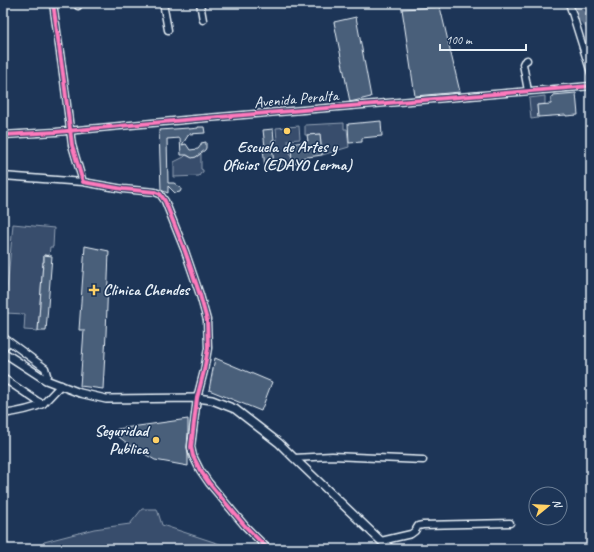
<svg xmlns="http://www.w3.org/2000/svg" width="594" height="552" font-family="Caveat,sans-serif">
  <style>
    .green { fill: #374d6c; stroke: #909fb2 }
    .lines { fill: none; stroke-linecap: round; stroke-linejoin: round }
    .river { stroke: #5d7089; stroke-width: 10 }
    .building { fill: #495e7a; stroke: #e8f1f8 }
    .minor-casing { stroke: #e8f1f8; stroke-width: 9 }
    .major-casing { stroke: #e8f1f8; stroke-width: 10 }
    .minor { stroke: #1d3557; stroke-width: 6 }
    .major { stroke: #1d3557; stroke-width: 7 }
    .cycleway-casing { stroke: #1d3557; stroke-width: 6 }
    .cycleway { stroke: #fd7abc; stroke-width: 4 }
    .poi-dot { fill: #ffd166; stroke: #1d3557; stroke-width: 1.5 }
    .labels { text-anchor: middle; dominant-baseline: central; stroke-width: 3; stroke-linejoin: round; paint-order: stroke }
    .street-label { font-size: 16px; fill: #e8f1f8; stroke: #1d3557 }
    .poi-label { font-size: 16px; font-weight: bold; fill: #e8f1f8; stroke: #1d3557 }
  </style>
  <rect width="100%" height="100%" fill="#1d3557"/>
  <filter id="ink" filterUnits="userSpaceOnUse"><feTurbulence type="fractalNoise" baseFrequency=".025" numOctaves="2"/><feDisplacementMap in="SourceGraphic" scale="8" xChannelSelector="R" yChannelSelector="G"/><feConvolveMatrix kernelMatrix="1 2 1 2 8 2 1 2 1" color-interpolation-filters="sRGB"/></filter>
  <g filter="url(#ink)">
    <path class="green" d="M545 96V104L537 105 538 118 531 119 529 98Z
      M344 123V129H347L349 147 322 155 320 134 305 135V125Z
      M299 126 300 139 288 140 290 156H292V164L274 168 272 146 273 145V141L277 140 276 128Z
      M201 154V169L203 170V172L201 173 199 176 174 177V162L184 157 186 155C192 159 195 158 201 154Z
      M13 224 54 228 53 247H50L49 256 44 255 43 262 38 331 24 330 25 314 5 313Z
      M142 509H157L162 525 235 549H38L44 542 94 529 130 524Z"/>
    <g class="lines">
      <path class="river" d="M574 3 579 12 591 27"/>
    </g>
    <path class="building" d="M440 7 460 92 415 96 402 9Z
      M356 17 371 97 350 102 334 22Z
      M576 93 578 115 566 116V115L538 117 537 105 551 104V97H553V95Z
      M381 121 382 136 362 138V142L349 143 348 124Z
      M198 127H204L205 133 189 134 182 145 186 144 190 150 198 149 201 145V143L206 142V148L205 150 196 157 192 158 187 155H181L180 138 167 139 168 183H174L181 188V190L180 192 175 193 168 186V193L163 191 161 190 159 130 189 128V129L198 128Z
      M273 129 274 140H272L274 168 265 170 263 147H265L263 130Z
      M320 134 322 155 301 158 302 162 292 164 291 144 308 141 307 135Z
      M85 246 109 251 106 334 103 389 80 386 84 330H79Z
      M44 255 52 256 46 331H38L43 262H44Z
      M215 358 272 382 261 411 209 390Z
      M188 419V433L187 447 188 455V466L155 460 131 446 115 434 117 429Z"/>
    <g class="lines">
      <g class="minor-casing">
        <path id="minor" d="M53 3 64 81 72 145 83 182 123 189 155 192 160 194 165 201 185 251 200 295 207 320 208 348 204 371 197 398 191 447 193 456 200 470 209 483 245 526 268 549
          M77 3 78 6
          M163 3 168 30
          M200 3 203 20
          M569 3 591 73
          M527 60 524 62 523 64 528 91
          M3 135 56 132 195 119 591 86
          M3 176 83 182
          M3 337 45 368 47 375 46 380
          M3 348 9 342
          M3 378 37 401 43 404 61 385
          M3 414C17 412 30 410 43 404
          M294 458 332 456 423 460
          M381 541 411 534 415 531 418 526 423 525 510 523"/>
      </g>
      <g class="major-casing">
        <path id="major" d="M3 352 46 380 80 393 106 399 197 398 212 400 235 409 279 443 294 458 381 541 391 549"/>
      </g>
      <use href="#minor" class="minor"/>
      <use href="#major" class="major"/>
      <g class="cycleway-casing">
        <path id="cycleway" d="M53 3 64 81 72 145 83 182 123 189 155 192 160 194 165 201 185 251 200 295 207 320 208 348 204 371 197 398 191 447 193 456 200 470 209 483 245 526 268 549
          M3 135 56 132 195 119 591 86"/>
      </g>
      <use href="#cycleway" class="cycleway"/>
    </g>
  </g>
  <g class="poi-dot">
    <circle cx="287" cy="131" r="4"/>
    <path d="M92 284h4v4h4v4h-4v4h-4v-4h-4v-4h4z"/>
    <circle cx="156" cy="440" r="4"/>
  </g>
  <g class="labels">
    <g class="street-label">
      <text transform="translate(296 99) rotate(-5)">Avenida Peralta</text>
    </g>
    <g class="poi-label">
      <text x="287" y="147">Escuela de Artes y<tspan x="287" dy="18">Oficios (EDAYO Lerma)</tspan></text>
      <text x="103" y="290" text-anchor="start">Clinica Chendes</text>
      <text x="148" y="431" text-anchor="end">Seguridad<tspan x="148" dy="18">Publica</tspan></text>
    </g>
  </g>
  <rect width="594" height="552" fill="none" stroke="#1d3557" stroke-width="16"/>
  <rect x="8" y="8" width="578" height="536" fill="none" stroke="#e8f1f8" stroke-width="1.5" filter="url(#ink)"/>
  <g transform="translate(548 506) rotate(72)"><circle r="19" fill="#1d3557" stroke="#6e8097"/>
  <path d="M0-3L7 15L0 10L-7 15Z" fill="#ffd166"/>
  <text y="-6" font-size="11" font-weight="bold" text-anchor="middle" fill="#e8f1f8">N</text>
  </g>
  <path d="M440 44v6h86v-6" fill="none" stroke="#e8f1f8" stroke-width="2"/>
  <text x="446" y="44" font-size="12" fill="#e8f1f8" stroke="#1d3557" stroke-width="3" paint-order="stroke">100 m</text>
</svg>
